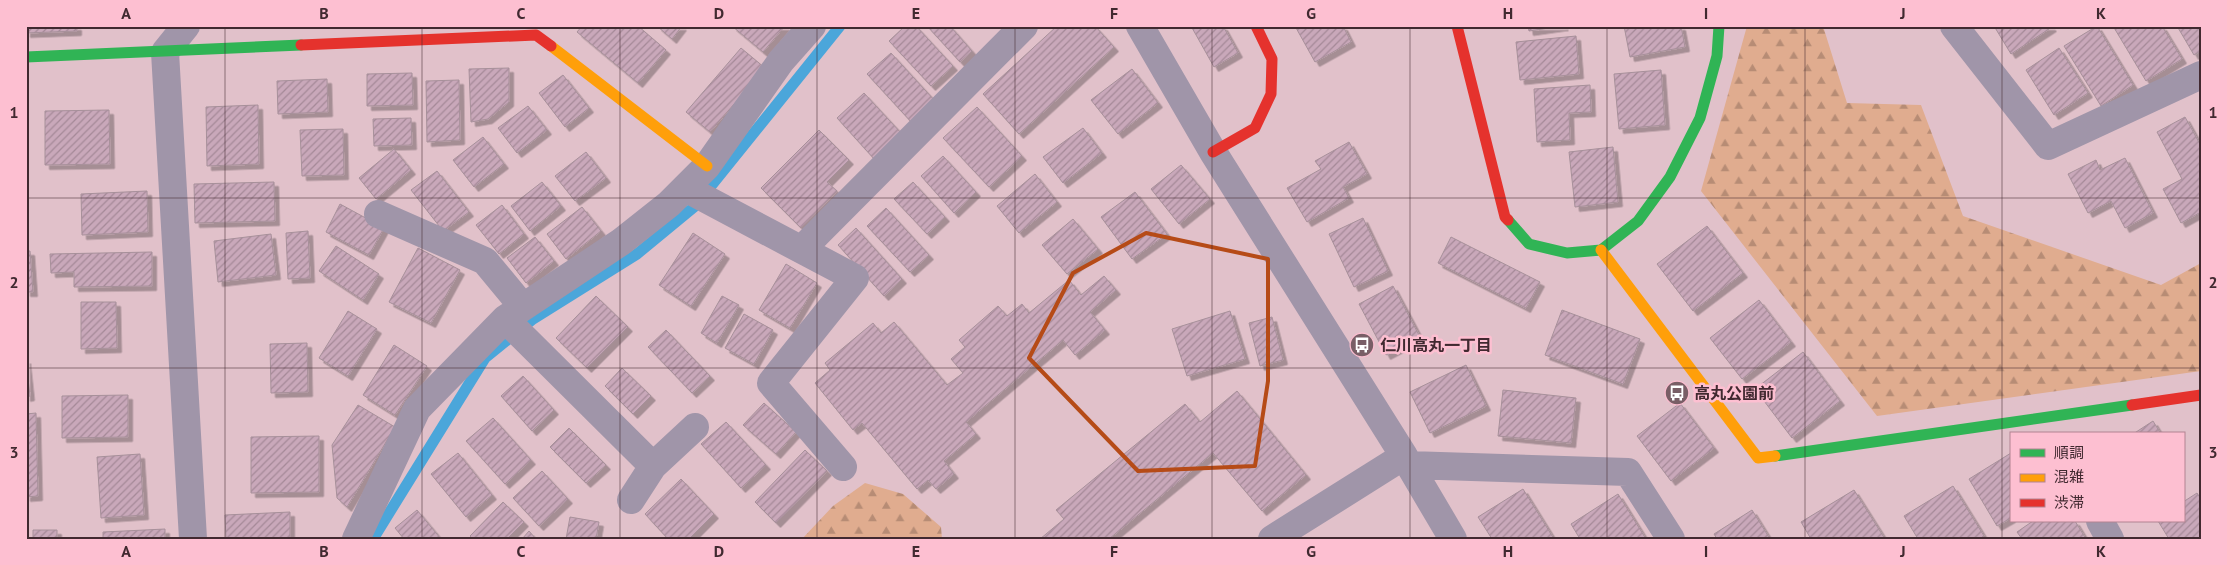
<svg xmlns="http://www.w3.org/2000/svg" width="2227" height="565" font-family="'PT Sans','Noto Sans JP',sans-serif">
  <style>
    .forest { fill: url(#forest-firs) }
    .lines { fill: none; stroke-linecap: round; stroke-linejoin: round }
    .stream { stroke: #4ba6da; stroke-width: 11 }
    .building { fill: url(#building-hatch); stroke: #a7909a; filter: url(#shadow) }
    .street { stroke: #a095a9; stroke-width: 28 }
    .fast { stroke: #30b455; stroke-width: 11 }
    .slow { stroke: #ff9f0a; stroke-width: 11 }
    .jam { stroke: #e5322d; stroke-width: 11 }
    .marked { fill: none; stroke: #b64b17; stroke-width: 4; stroke-linejoin: round }
    .grid { fill: none; stroke: #412930; stroke-width: 1; stroke-opacity: 0.55 }
    .labels { text-anchor: middle; dominant-baseline: central; stroke-width: 5; stroke-linejoin: round; paint-order: stroke }
    .poi-label { font-size: 16px; font-weight: bold; fill: #412930; stroke: #fdbfd1; text-anchor: start }
    .neatline { fill: none; stroke: #412930; stroke-width: 2 }
    .grid-label { font-size: 16px; text-anchor: middle; font-weight: bold; fill: #412930 }
  </style>
  <defs>
    <pattern id="forest-firs" width="22" height="20" patternUnits="userSpaceOnUse" patternTransform="scale(1.25)"><rect width="22" height="20" fill="#e0ac8f"/><path d="M5 1l3.5 6h-7zM16 11l3.5 6h-7z" fill="#b78c75"/></pattern>
    <pattern id="building-hatch" width="6" height="6" patternUnits="userSpaceOnUse" patternTransform="scale(1.25)"><rect width="6" height="6" fill="#c9a8ba"/><path d="M-1 1l2-2M0 6l6-6M5 7l2-2" fill="none" stroke="#a58998"/></pattern>
    <filter id="shadow"><feDropShadow dx="4.5" dy="4.5" stdDeviation="0" flood-color="#0004"/></filter>
  </defs>
  <rect width="100%" height="100%" fill="#e1c1ca"/>
  <path class="forest" d="M1747 26H1823L1847 103 1921 105 1963 216 2161 285 2201 263V371L1877 416 1701 191Z
    M865 483 903 494 941 527 942 539H802L833 506Z"/>
  <g class="lines">
    <path class="stream" d="M373 539 485 358 533 319 637 254 694 207 840 26"/>
  </g>
  <path class="building" d="M26 26H77V31L26 33Z
    M582 26H638L666 50 638 83 577 32Z
    M657 26H682L672 39Z
    M732 26H785L763 52Z
    M905 26H916L953 66 931 86 889 41Z
    M927 26H950L972 51 960 62Z
    M1057 26H1095L1114 47 1019 134 983 94Z
    M1191 26H1223L1238 53 1214 67Z
    M1295 26H1343L1351 42 1315 62Z
    M1528 26H1564L1529 31Z
    M1624 26H1681L1685 47 1630 57Z
    M1994 26H2051L2052 27 2011 54Z
    M2097 26 2133 85 2101 106 2064 46Z
    M2113 26H2162L2182 59 2146 81Z
    M2177 26H2201V51L2194 55Z
    M1576 36 1579 74 1520 80 1516 42Z
    M741 48 765 68 710 132 686 112Z
    M2059 48 2088 93 2054 115 2026 70Z
    M891 53 936 102 913 124 867 74Z
    M509 68V102L488 119 471 122 469 69Z
    M1132 69 1158 103 1118 134 1091 100Z
    M1661 70 1665 125 1619 129 1614 74Z
    M412 73 413 105 367 106V74Z
    M563 75 589 108 565 127 539 93Z
    M327 79 328 112 278 114 277 81Z
    M459 80 460 140 427 142 426 81Z
    M1590 85 1591 112 1569 113 1570 140 1537 142 1534 89Z
    M864 93 902 134 875 160 837 118Z
    M258 105 259 164 207 166 206 107Z
    M528 106 547 130 517 153 498 128Z
    M977 107 1022 156 989 187 943 138Z
    M109 110 110 164 45 165V111Z
    M2185 117 2201 146V212L2181 223 2163 189 2182 179 2157 132Z
    M411 118 412 145 374 146 373 119Z
    M1083 128 1102 153 1063 183 1043 157Z
    M343 129 344 175 302 176 300 130Z
    M819 130 849 160 827 182 837 191 801 228 761 188Z
    M483 137 504 164 474 187 453 160Z
    M1349 142 1367 174 1343 187 1349 198 1307 222 1287 188 1321 169 1315 161Z
    M1613 147 1618 202 1575 207 1569 152Z
    M394 149 411 170 376 199 359 178Z
    M586 152 606 178 575 201 555 176Z
    M943 156 976 192 954 213 921 176Z
    M2125 158 2153 213 2125 228 2111 201 2088 213 2068 174 2096 160 2100 170Z
    M1181 165 1210 199 1179 224 1151 189Z
    M437 171 469 212 443 231 411 190Z
    M1035 174 1057 202 1019 233 997 206Z
    M274 182 275 221 195 223 194 184Z
    M542 182 561 206 530 231 511 206Z
    M913 182 945 217 927 234 894 199Z
    M147 191 148 232 82 235 81 194Z
    M1135 192 1167 234 1132 259 1101 217Z
    M340 204 384 228 369 255 326 232Z
    M502 205 524 234 499 254 476 225Z
    M582 207 601 231 566 259 547 234Z
    M886 208 929 255 910 272 867 226Z
    M1363 218 1388 271 1354 287 1329 234Z
    M1073 219 1098 249 1067 274 1042 245Z
    M1707 226 1743 273 1693 311 1657 264Z
    M856 228 902 279 884 296 838 245Z
    M308 231 310 278 288 279 286 233Z
    M693 233 725 254 691 306 659 285Z
    M271 234 276 275 218 282 214 241Z
    M535 237 554 261 526 283 507 258Z
    M1451 237 1540 282 1526 308 1438 263Z
    M336 246 379 274 363 300 319 271Z
    M418 248 460 270 431 323 389 302Z
    M26 251H30L33 292H26Z
    M152 252V286L74 287V272L51 273 50 254Z
    M786 264 817 283 790 328 759 310Z
    M1104 276 1116 290 1090 312 1105 330 1075 355 1063 340 966 422 976 434 944 461 954 474 936 489 928 480 917 489 862 423 853 430 815 383 830 370 825 363 873 323 881 333 894 322 947 385 963 373 951 359 965 347 959 340 998 306 1007 316 1022 304 1029 313 1069 280 1081 295Z
    M1393 286 1420 337 1386 355 1359 304Z
    M596 296 628 327 587 368 556 338Z
    M722 296 739 305 717 343 701 333Z
    M1759 300 1791 342 1742 379 1710 338Z
    M81 302H116L117 348 81 349Z
    M1562 310 1640 339 1623 384 1545 355Z
    M348 311 377 329 348 376 319 358Z
    M1230 311 1245 359 1187 376 1172 329Z
    M744 314 773 330 754 364 725 348Z
    M1272 317 1283 360 1260 366 1249 323Z
    M666 330 710 376 692 393 648 347Z
    M307 343 308 392 271 393 270 344Z
    M394 345 427 366 395 415 363 395Z
    M1803 352 1840 401 1792 438 1755 389Z
    M26 359 30 396 26 397Z
    M1466 365 1486 406 1430 433 1410 392Z
    M622 368 651 396 633 414 605 386Z
    M523 376 554 410 532 431 501 396Z
    M1503 390 1576 398 1571 443 1498 436Z
    M1237 391 1306 475 1262 511 1213 453 1109 539H1040L1064 519 1056 510 1185 404 1200 422Z
    M128 395V437L62 438V396Z
    M764 403 796 432 776 454 743 425Z
    M1680 403 1714 448 1671 481 1637 436Z
    M358 405 395 427 347 507 337 498 332 445Z
    M36 413 38 496 26 497V414Z
    M493 418 531 460 505 484 466 441Z
    M2153 421 2161 434H2133Z
    M726 422 766 465 741 488 701 444Z
    M569 428 606 465 586 483 550 447Z
    M319 436V492L251 493V437Z
    M805 450 827 471 776 523 755 502Z
    M458 453 492 495 466 517 431 474Z
    M2011 453V518L1997 526 1969 479Z
    M140 454 144 515 101 518 97 457Z
    M542 471 568 499 539 526 513 498Z
    M681 479 714 514 689 539H668L645 514Z
    M1953 486 1984 536 1979 539H1918L1904 516Z
    M1523 489 1554 539H1492L1478 517Z
    M1854 490 1885 539H1811L1801 522Z
    M2197 493 2201 499V539H2169L2158 521H2183V502Z
    M1618 494 1646 539H1580L1571 524Z
    M503 502 524 522 507 539H473L470 536Z
    M417 510 441 539H404L395 528Z
    M1752 510 1770 539H1717L1714 534Z
    M290 512V539H226L225 515Z
    M570 517 599 522 596 539H566Z
    M2033 521H2075L2086 539H2022L2017 532Z
    M165 529V539H103V532Z
    M33 530H57V539H33Z
    M529 531 536 539H522Z"/>
  <g class="lines">
    <path class="street" d="M186 26 165 52 193 539
      M1140 26 1213 152 1404 456 1453 539
      M1954 26 2048 146 2201 75
      M685 188 855 278 771 383 843 467
      M378 214 485 261 523 307
      M802 249 1024 26
      M505 319 653 466 695 427
      M1409 465 1628 472 1671 539
      M631 500 653 466
      M2100 521 2110 539
      M356 539 417 409 505 319 621 242 669 204 707 166 781 61 812 26
      M1272 539 1404 456"/>
    <path class="fast" d="M26 57 301 45
      M1508 220 1529 244 1567 253 1601 250 1638 221 1670 177 1700 118 1717 56 1719 26
      M1775 456 2132 405"/>
    <path class="slow" d="M551 46 707 166
      M1601 250 1758 458 1775 456"/>
    <path class="jam" d="M1457 26 1505 217 1508 220
      M301 45 536 35 551 46
      M1213 152 1255 128 1271 94 1272 59 1256 26
      M2132 405 2201 395"/>
  </g>
  <path class="marked" d="M1146 233 1268 259V381L1255 466 1138 471 1029 358 1073 273Z"/>
  <path class="grid" d="M225 26V539M422 26V539M620 26V539M817 26V539M1015 26V539M1212 26V539M1410 26V539M1607 26V539M1805 26V539M2002 26V539M26 198H2201M26 368H2201"/>
  <defs>
    <g id="bus-disc" transform="scale(1.25)"><circle r="9.5" fill="#795e66" stroke="#fdbfd1"/><path d="M-5-6H5V4H4V6H2V4H-2V6H-4V4H-5ZM-3.5-4V0h7V-4ZM-3.5 1.2v1.5H-2V1.2ZM2 1.2v1.5H3.5V1.2Z" fill="#fff"/></g>
  </defs>
  <g fill-rule="evenodd">
    <use href="#bus-disc" x="1362" y="345"/>
    <use href="#bus-disc" x="1677" y="393"/>
  </g>
  <g class="labels">
    <g class="poi-label">
      <text x="1380" y="345">仁川高丸一丁目</text>
      <text x="1694" y="393">高丸公園前</text>
    </g>
  </g>
  <rect width="2227" height="565" fill="none" stroke="#fdbfd1" stroke-width="55"/>
  <rect x="2010" y="432" width="175" height="90" fill="#fdbfd1" stroke="#b28391"/>
  <rect x="2020" y="449" width="25" height="8" fill="#30b455" stroke="#b28391"/>
  <text x="2054" y="458" font-size="15" fill="#412930">順調</text>
  <rect x="2020" y="474" width="25" height="8" fill="#ff9f0a" stroke="#b28391"/>
  <text x="2054" y="482" font-size="15" fill="#412930">混雑</text>
  <rect x="2020" y="499" width="25" height="8" fill="#e5322d" stroke="#b28391"/>
  <text x="2054" y="508" font-size="15" fill="#412930">渋滞</text>
  <rect x="28" y="28" width="2172" height="510" class="neatline"/>
  <g class="grid-label">
    <text x="126" y="19">A</text>
    <text x="324" y="19">B</text>
    <text x="521" y="19">C</text>
    <text x="719" y="19">D</text>
    <text x="916" y="19">E</text>
    <text x="1114" y="19">F</text>
    <text x="1311" y="19">G</text>
    <text x="1508" y="19">H</text>
    <text x="1706" y="19">I</text>
    <text x="1903" y="19">J</text>
    <text x="2101" y="19">K</text>
    <text x="14" y="118">1</text>
    <text x="2213" y="118">1</text>
    <text x="14" y="288">2</text>
    <text x="2213" y="288">2</text>
    <text x="14" y="458">3</text>
    <text x="2213" y="458">3</text>
    <text x="126" y="557">A</text>
    <text x="324" y="557">B</text>
    <text x="521" y="557">C</text>
    <text x="719" y="557">D</text>
    <text x="916" y="557">E</text>
    <text x="1114" y="557">F</text>
    <text x="1311" y="557">G</text>
    <text x="1508" y="557">H</text>
    <text x="1706" y="557">I</text>
    <text x="1903" y="557">J</text>
    <text x="2101" y="557">K</text>
  </g>
</svg>
